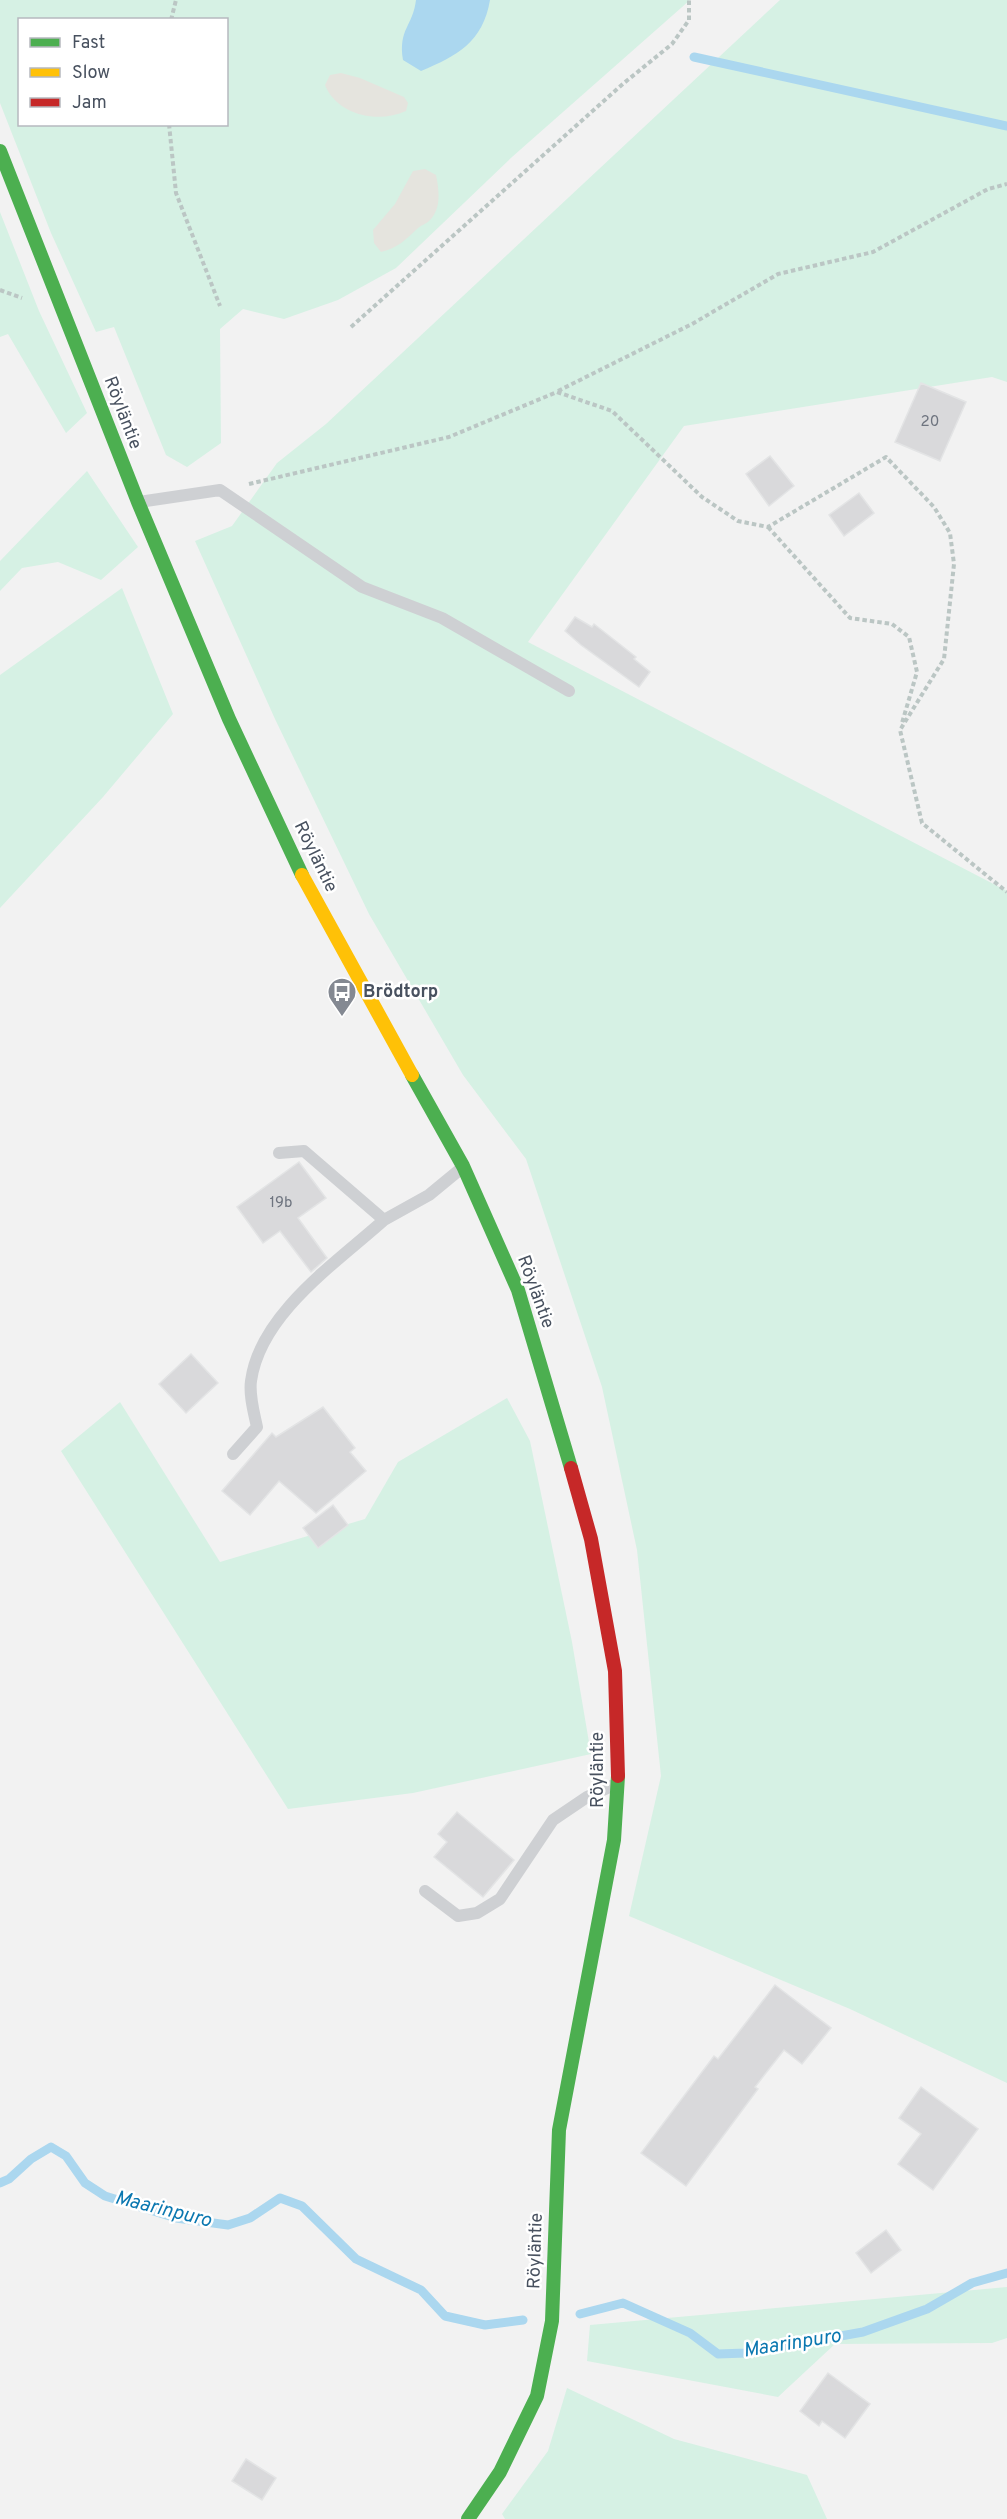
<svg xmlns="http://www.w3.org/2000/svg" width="1007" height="2519" font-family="Overpass,sans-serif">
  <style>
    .green { fill: #d6f1e4; fill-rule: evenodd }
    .sand { fill: #e5e4de }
    .water { fill: #abd7ef }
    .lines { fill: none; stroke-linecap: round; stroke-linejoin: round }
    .stream { stroke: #abd7ef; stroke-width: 9 }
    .building { fill: #d9d9db; stroke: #e3e4e5; stroke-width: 1.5 }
    .path { stroke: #bbc6c4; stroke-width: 4; stroke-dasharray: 4.5 3; stroke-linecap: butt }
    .lane { stroke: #ced0d3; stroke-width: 12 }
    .fast { stroke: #4caf50; stroke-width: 14 }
    .slow { stroke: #ffc107; stroke-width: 14 }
    .jam { stroke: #c62828; stroke-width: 14 }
    .labels { text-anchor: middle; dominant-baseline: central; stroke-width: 5; stroke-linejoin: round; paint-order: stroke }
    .number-label { font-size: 15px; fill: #6e747f }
    .street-label { font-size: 18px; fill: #48515f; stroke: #fff }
    .poi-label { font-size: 18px; font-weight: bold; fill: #48515f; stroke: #fff; text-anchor: start }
    .water-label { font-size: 20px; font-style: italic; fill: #0a77b0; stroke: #fff }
  </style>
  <rect width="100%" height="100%" fill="#f2f2f2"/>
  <path class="green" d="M0 0H690L512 157 396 268 338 300 284 319 243 309 220 329 221 443 187 467 166 455 114 327 96 332 51 233 0 103ZM20 20H226V124H20Z
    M780 0H1007V382L992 377 684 426 528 642 1007 891V2083L850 2009 629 1916 661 1776 637 1550 602 1387 526 1159 463 1075 369 914 275 719 195 541 232 526 277 463 326 424Z
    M0 212 39 311 87 413 66 433 8 334 0 337Z
    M87 471 138 547 101 580 58 562 22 568 0 591V561Z
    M122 588 173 714 103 797 0 908V675Z
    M507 1398 530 1441 572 1642 591 1754 413 1793 288 1809 61 1451 120 1402 220 1562 365 1519 398 1462Z
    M1007 2287V2338L992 2343 835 2344 778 2397 587 2361 590 2325Z
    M567 2388 674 2439 807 2475 827 2519H505L502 2514 548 2451Z"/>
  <path class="sand" d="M341 73 360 78 404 97 408 103 406 111C378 124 337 115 325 85L330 75Z
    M425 169 436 175C439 190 442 209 429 221 426 224 421 225 417 229 405 240 398 248 381 252L374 243 373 230 395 204 413 171Z"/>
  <path class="water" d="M416 0H490C483 42 457 56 421 71L403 60C398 29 413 26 416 0Z"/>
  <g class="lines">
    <path class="stream" d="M694 57 1007 126
      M0 2183 9 2179 31 2159 51 2147 66 2156 85 2183 105 2196 176 2218 228 2225 250 2218 280 2198 302 2206 356 2259 421 2290 445 2316 485 2325 523 2320
      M580 2314 623 2303 690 2333 718 2354 746 2353 863 2332 927 2309 972 2283 1007 2273"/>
  </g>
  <path class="building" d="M921 383 966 402 940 461 895 442Z
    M770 456 794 486 769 506 746 474Z
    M859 493 874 513 844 536 829 515Z
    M575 617 592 627 594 624 636 657 634 659 650 672 639 687 581 645 565 631Z
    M299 1162 326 1198 298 1218 327 1258 311 1272 280 1231 263 1243 237 1207Z
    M191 1354 218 1383 186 1413 159 1384Z
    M323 1407 355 1448 350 1452 366 1471 316 1513 279 1481 250 1515 222 1491 272 1433 276 1437Z
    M333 1505 348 1525 318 1548 303 1528Z
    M457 1812 514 1860 483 1897 434 1857 447 1842 438 1834Z
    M775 1985 831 2028 802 2064 784 2050 755 2087 758 2089 686 2186 641 2153 714 2056 718 2059Z
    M921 2087 978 2129 933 2190 898 2164 921 2134 899 2118Z
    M886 2230 901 2250 871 2273 856 2253Z
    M828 2373 870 2404 845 2438 822 2421 819 2426 800 2411Z
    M246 2459 276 2478 262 2500 232 2481Z"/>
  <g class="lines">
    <path class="path" d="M171 20 176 0
      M169 124 176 193 220 306
      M0 290 22 298
      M351 327 624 83 672 44 689 20V0
      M558 391 692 324 778 274 873 252 988 189 1007 184
      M249 484 449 437 557 392 612 411 702 497 738 521 768 527 886 457 934 507 950 533 954 564 944 659 900 730 922 823 1007 892
      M768 527 850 618 892 624 909 637 917 672 902 723"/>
    <path class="lane" d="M139 502 220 490 362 587 442 618 569 691
      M279 1153 304 1151 384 1220 429 1195 463 1167
      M233 1454 257 1427C254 1413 249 1395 251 1381 260 1314 336 1263 384 1220
      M425 1891 458 1916 477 1913 500 1899 553 1820 587 1797 614 1785"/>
    <path class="fast" d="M0 151 138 502 229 719 302 875
      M412 1075 463 1166 518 1290 571 1468
      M468 2519 500 2472 537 2396 552 2321 559 2130 614 1840 618 1776"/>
    <path class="slow" d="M302 875 412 1075"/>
    <path class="jam" d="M571 1468 591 1539 615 1671 618 1776"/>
  </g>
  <defs>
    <g id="bus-pin" transform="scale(1.5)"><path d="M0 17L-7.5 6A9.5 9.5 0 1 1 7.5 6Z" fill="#848992" stroke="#fff"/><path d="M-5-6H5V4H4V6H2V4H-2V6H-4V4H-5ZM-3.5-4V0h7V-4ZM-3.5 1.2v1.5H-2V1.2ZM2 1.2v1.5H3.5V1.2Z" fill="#fff"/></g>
  </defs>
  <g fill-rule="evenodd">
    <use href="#bus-pin" x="342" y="992"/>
  </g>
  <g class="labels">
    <g class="number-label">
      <text x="930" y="422">20</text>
      <text x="281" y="1203">19b</text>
    </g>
    <g class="street-label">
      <text transform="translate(122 413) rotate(69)">Röyläntie</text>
      <text transform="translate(315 857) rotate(64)">Röyläntie</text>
      <text transform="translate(535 1292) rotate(70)">Röyläntie</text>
      <text transform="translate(598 1770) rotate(-90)">Röyläntie</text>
      <text transform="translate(536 2251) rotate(-88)">Röyläntie</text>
    </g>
    <g class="poi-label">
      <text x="363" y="992">Brödtorp</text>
    </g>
    <g class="water-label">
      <text transform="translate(163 2210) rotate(14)">Maarinpuro</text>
      <text transform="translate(792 2344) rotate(-9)">Maarinpuro</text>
    </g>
  </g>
  <rect x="18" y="18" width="210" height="108" fill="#ffffff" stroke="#b6b9bf" stroke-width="1.5"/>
  <rect x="30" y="38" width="30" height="9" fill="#4caf50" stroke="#b6b9bf" stroke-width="1.5"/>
  <text x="72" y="48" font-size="18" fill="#48515f">Fast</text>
  <rect x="30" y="68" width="30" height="9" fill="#ffc107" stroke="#b6b9bf" stroke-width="1.5"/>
  <text x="72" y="78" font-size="18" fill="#48515f">Slow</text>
  <rect x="30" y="98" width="30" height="9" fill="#c62828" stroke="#b6b9bf" stroke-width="1.5"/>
  <text x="72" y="108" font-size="18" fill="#48515f">Jam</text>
</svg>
